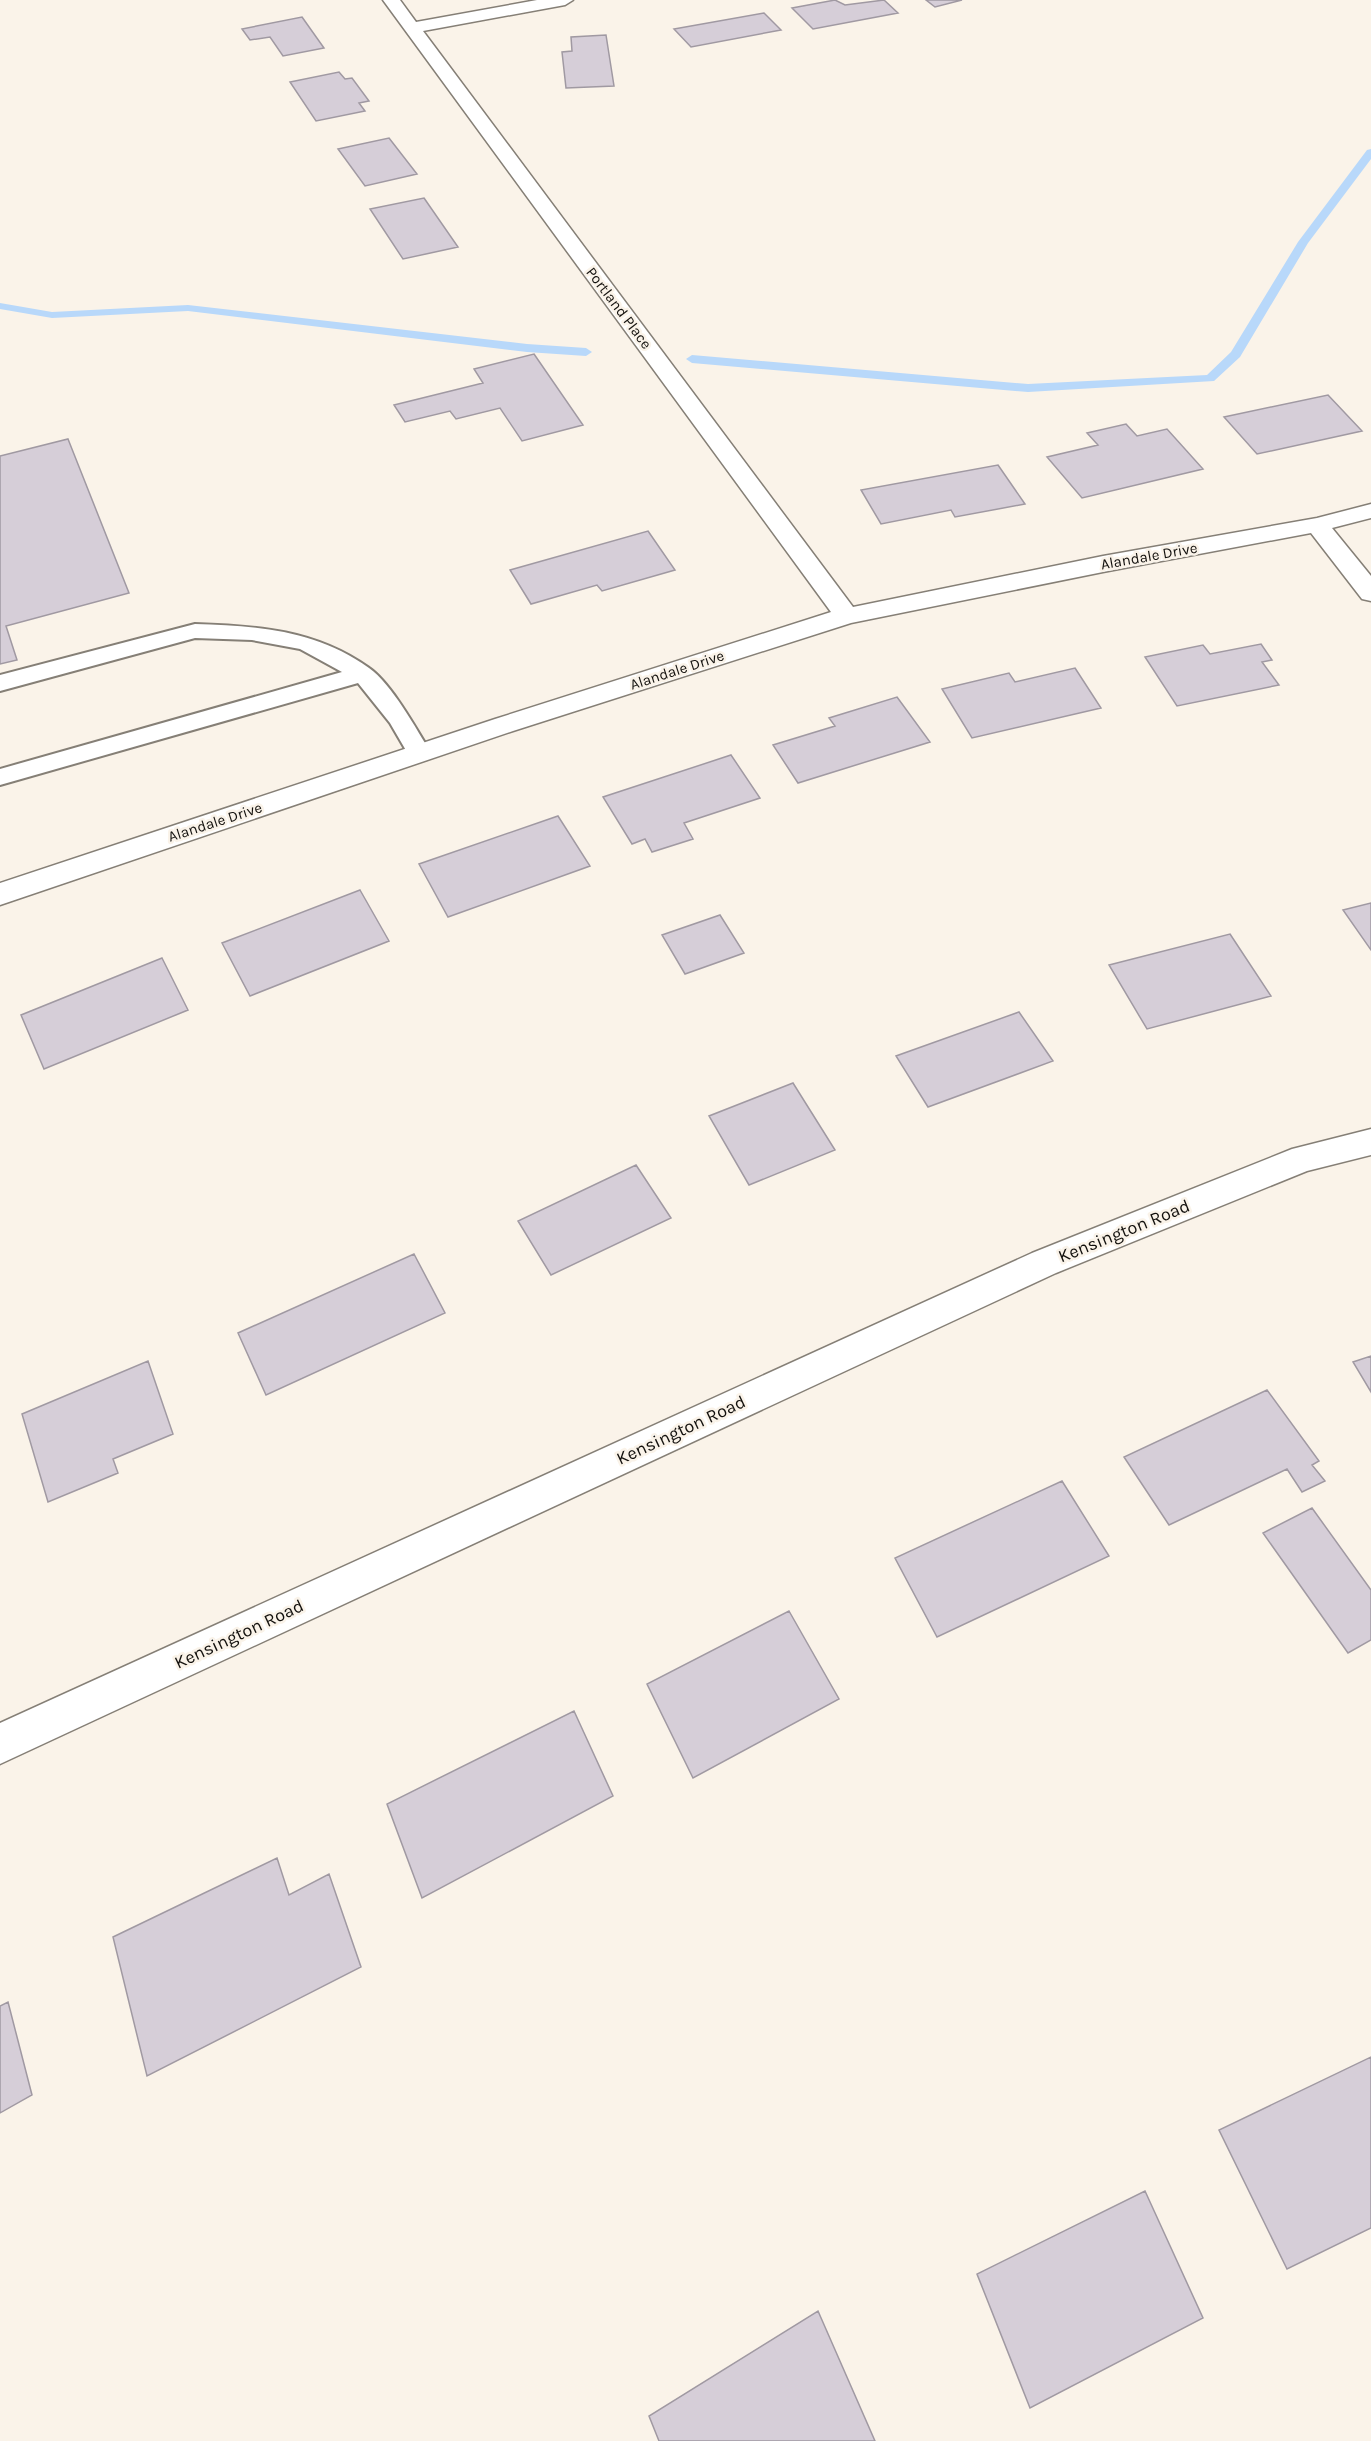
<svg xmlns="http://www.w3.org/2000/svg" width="1371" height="2441" font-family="Karla,sans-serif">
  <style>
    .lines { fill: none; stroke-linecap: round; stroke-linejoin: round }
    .stream { fill: #b8d8fa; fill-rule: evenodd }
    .building { fill: #d6ced8; stroke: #a099a2; stroke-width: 1.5 }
    .service-casing { stroke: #857f76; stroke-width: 4 }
    .minor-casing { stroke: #857f76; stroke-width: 3 }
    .service { fill: #fff; fill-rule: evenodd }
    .minor { fill: #fff; fill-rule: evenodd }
    .labels { text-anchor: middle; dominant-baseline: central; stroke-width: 5; stroke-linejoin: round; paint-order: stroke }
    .far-street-label { font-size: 15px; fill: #12100d; stroke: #faf3e9 }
    .street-label { font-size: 18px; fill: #12100d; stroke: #faf3e9 }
  </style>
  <rect width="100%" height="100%" fill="#faf3e9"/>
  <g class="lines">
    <path class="stream" d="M1371 149V159L1308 243 1240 357 1214 381 1028 392 692 363 686 359 692 355 1028 384 1207 375 1231 352 1298 242 1367 150Z
      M0 303 52 312 188 305 527 344 586 348 592 352 586 356 527 352 188 311 52 318 0 309Z"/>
  </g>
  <path class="building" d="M835 0 845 5 884 0 898 13 813 29 792 8Z
    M926 0H962L935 7Z
    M764 13 781 30 691 47 674 29Z
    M302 17 324 48 283 56 270 37 250 40 242 29Z
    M606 35 614 86 566 88 562 52 572 51 571 37Z
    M339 72 345 79 352 78 369 101 359 103 365 111 316 121 290 82Z
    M389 138 417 174 365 186 338 149Z
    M424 198 458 247 403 259 370 209Z
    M534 354 583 425 522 441 500 408 456 419 450 411 405 422 394 405 483 383 474 369Z
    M1328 395 1362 431 1257 454 1224 417Z
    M1126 424 1137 436 1167 429 1203 469 1082 498 1047 457 1098 445 1087 433Z
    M68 439 129 593 6 626 17 660 0 664V456Z
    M998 465 1025 504 955 517 951 510 881 524 861 490Z
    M648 531 675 570 602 591 597 585 531 604 510 570Z
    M1261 644 1272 660 1262 662 1279 685 1177 706 1145 657 1203 645 1210 654Z
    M1075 668 1101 708 972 738 942 689 1009 673 1015 682Z
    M897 697 930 742 798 783 773 745 835 726 829 718Z
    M731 755 760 798 684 823 693 839 652 852 645 839 632 844 603 797Z
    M558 816 590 866 448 917 419 864Z
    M360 890 389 941 250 996 222 943Z
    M1371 903V950L1343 910Z
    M720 915 744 953 685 974 662 935Z
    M1230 934 1271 996 1147 1029 1109 965Z
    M162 958 188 1010 44 1069 21 1015Z
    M1019 1012 1053 1061 928 1107 896 1056Z
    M793 1083 835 1150 749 1185 709 1116Z
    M636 1165 671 1218 551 1275 518 1221Z
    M414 1254 445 1313 266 1395 238 1333Z
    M1371 1356V1392L1353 1362Z
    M148 1361 173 1434 113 1459 118 1473 48 1502 22 1414Z
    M1267 1390 1319 1461 1312 1465 1325 1481 1302 1492 1287 1469 1169 1525 1124 1457Z
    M1062 1481 1109 1556 937 1637 895 1558Z
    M1312 1508 1371 1590V1640L1348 1653 1263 1533Z
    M789 1611 839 1699 693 1778 647 1684Z
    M574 1711 613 1796 422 1898 387 1804Z
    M277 1858 289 1895 329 1874 361 1967 147 2076 113 1937Z
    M8 2002 32 2095 0 2113V2006Z
    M1371 2057V2228L1287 2269 1219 2130Z
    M1145 2191 1203 2318 1030 2408 977 2274Z
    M818 2311 875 2441H659L649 2416Z"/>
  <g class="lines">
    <g class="service-casing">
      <path id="service" d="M195 624C258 626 316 630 369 668 391 683 417 730 431 753L427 759 419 761 411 759 390 723 358 683 0 785V769L342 672 300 649 252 640 195 638 0 691V675Z"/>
    </g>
    <g class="minor-casing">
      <path id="minor" d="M383 0H400L416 22 537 0H573L565 5 423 31 853 607 1103 556 1317 518 1371 504V518L1332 528 1371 576V601L1362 599 1311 533 1103 572 851 623 513 731 0 905V883L495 719 831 612Z
        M1371 1129V1155L1307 1171 1056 1273 0 1764V1723L1032 1253 1292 1149Z"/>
    </g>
    <use href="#service" class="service"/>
    <use href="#minor" class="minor"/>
  </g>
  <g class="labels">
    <g class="far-street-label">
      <text transform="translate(619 308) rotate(53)">Portland Place</text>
      <text transform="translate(1149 556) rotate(-10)">Alandale Drive</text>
      <text transform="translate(677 670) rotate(-18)">Alandale Drive</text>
      <text transform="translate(215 822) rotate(-18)">Alandale Drive</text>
    </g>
    <g class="street-label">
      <text transform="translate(1124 1231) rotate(-22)">Kensington Road</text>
      <text transform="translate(681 1430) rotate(-25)">Kensington Road</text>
      <text transform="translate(239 1634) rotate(-25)">Kensington Road</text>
    </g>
  </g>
</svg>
